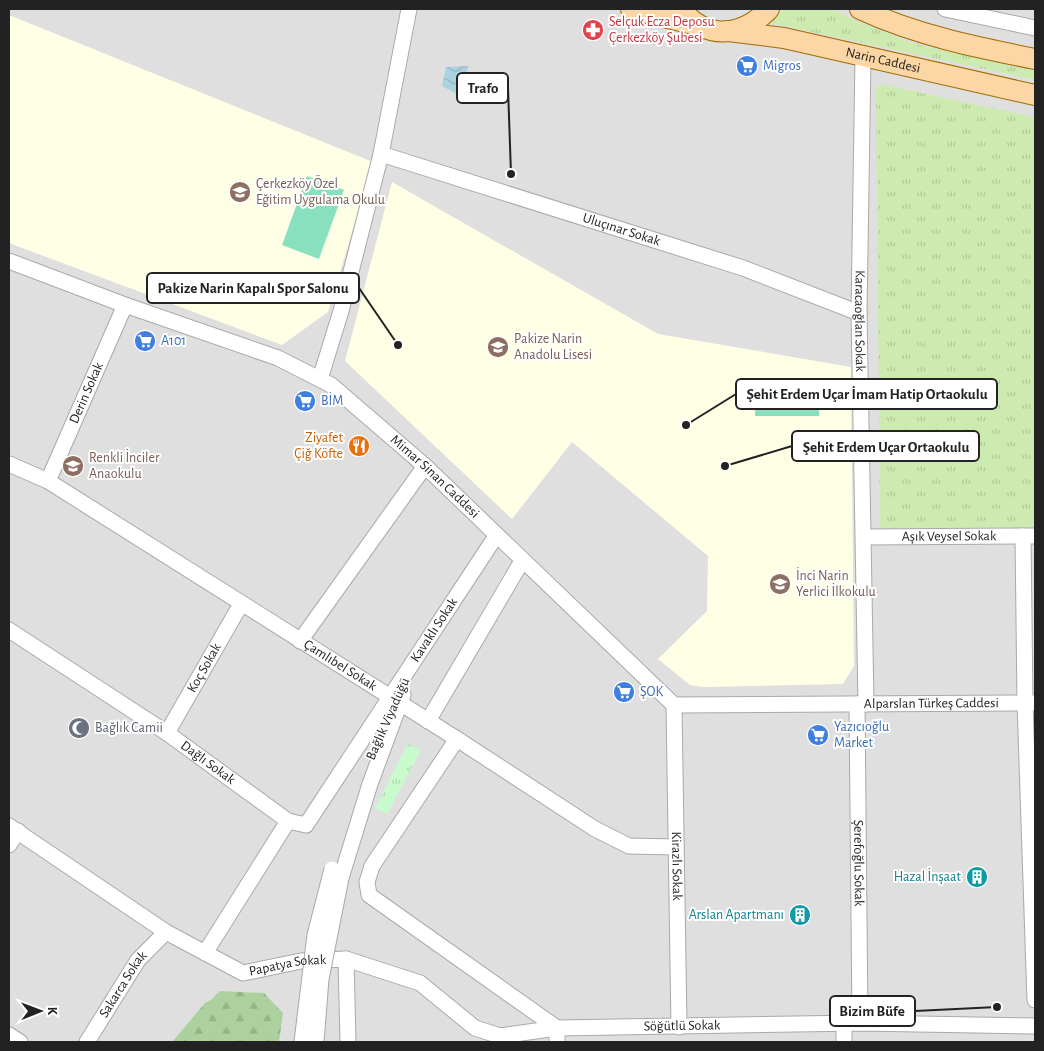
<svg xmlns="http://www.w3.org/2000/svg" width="1044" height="1051" font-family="'Alegreya Sans',sans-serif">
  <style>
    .residential { fill: #e0dfdf }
    .education { fill: #ffffe5 }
    .grass { fill: url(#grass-tufts) }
    .forest { fill: url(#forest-firs) }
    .park { fill: url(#park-tufts) }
    .pitch { fill: #88e0be }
    .water { fill: url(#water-waves) }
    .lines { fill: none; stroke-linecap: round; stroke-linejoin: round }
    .minor-casing { stroke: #a9a9a9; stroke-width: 17 }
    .major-casing { stroke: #a06b00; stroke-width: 22 }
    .minor { stroke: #fff; stroke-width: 15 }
    .major { stroke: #fcd6a4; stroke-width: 20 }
    .minor-bridge-casing { stroke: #a9a9a9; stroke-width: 17; stroke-linecap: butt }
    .minor-bridge { stroke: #fff; stroke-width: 15 }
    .labels { text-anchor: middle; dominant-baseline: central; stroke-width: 4; stroke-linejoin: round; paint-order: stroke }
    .health-label { font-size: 14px; fill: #be3a42; stroke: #fff; text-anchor: start }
    .street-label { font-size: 14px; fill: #222; stroke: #fff }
    .shop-label { font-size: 14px; fill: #366cbe; stroke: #fff; text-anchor: start }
    .education-label { font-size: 14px; fill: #785e54; stroke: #fff; text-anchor: start }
    .food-label { font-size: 14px; fill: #c56008; stroke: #fff; text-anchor: end }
    .worship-label { font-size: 14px; fill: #5b616d; stroke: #fff; text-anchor: start }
    .culture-label { font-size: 14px; fill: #0d838f; stroke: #fff; text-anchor: end }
    .leader { fill: none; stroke: #222; stroke-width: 2 }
    .callout-dot { fill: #222; stroke: #fff; stroke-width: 2 }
    .callout { fill: #fff; stroke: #222; stroke-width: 2 }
    .callout-label { font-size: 15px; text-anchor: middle; font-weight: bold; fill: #222 }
  </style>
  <defs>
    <pattern id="grass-tufts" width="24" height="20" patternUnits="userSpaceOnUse" patternTransform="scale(1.25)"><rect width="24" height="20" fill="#cdebb0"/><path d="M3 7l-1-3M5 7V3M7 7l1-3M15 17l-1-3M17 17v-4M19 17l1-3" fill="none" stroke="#b0c997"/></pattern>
    <pattern id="forest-firs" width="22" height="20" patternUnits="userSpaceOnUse" patternTransform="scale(1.25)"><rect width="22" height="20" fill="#add19e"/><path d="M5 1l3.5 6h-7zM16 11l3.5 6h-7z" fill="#95b388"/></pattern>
    <pattern id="park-tufts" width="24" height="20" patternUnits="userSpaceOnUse" patternTransform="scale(1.25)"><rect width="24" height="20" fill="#c8facc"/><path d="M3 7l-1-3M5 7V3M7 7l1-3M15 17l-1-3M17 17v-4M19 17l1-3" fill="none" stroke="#acd6af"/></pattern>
    <pattern id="water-waves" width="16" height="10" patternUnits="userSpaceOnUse" patternTransform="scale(1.25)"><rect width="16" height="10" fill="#aad3df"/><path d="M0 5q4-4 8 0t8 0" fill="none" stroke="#92b5bf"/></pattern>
  </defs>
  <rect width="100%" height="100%" fill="#f2efe9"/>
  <path class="residential" d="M9 9H1035V1042H9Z"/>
  <path class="education" d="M9 15 373 162 328 312 282 345 9 243Z
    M392 182 658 334 851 367 854 666 843 684 704 687 690 685 658 659 707 611 708 556 572 442 512 519 345 361Z"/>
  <path class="grass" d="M775 9H834L850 18 912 43 1035 71V80L770 23 769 19Z
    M880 84 1035 117V528H880L876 89Z"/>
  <path class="forest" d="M220 991 264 993 283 1013 279 1042H172L205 1003 211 1000Z"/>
  <path class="park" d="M408 743 421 750 387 814 375 808Z"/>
  <path class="pitch" d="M307 176 344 190 319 259 282 245Z
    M756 379 820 380 819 416H755Z"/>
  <path class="water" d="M468 66 462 97 442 86 446 67Z"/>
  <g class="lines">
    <g class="minor-casing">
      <g id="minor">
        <path d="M945 9 1035 28"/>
        <path id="s1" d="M863 57 859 313 866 704"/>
        <path id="s2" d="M381 154 743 268 859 313"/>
        <path id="s3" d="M9 261 125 305 278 358 331 385 425 466 674 705 1035 703"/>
        <path d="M320 379 341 311 381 154 409 9"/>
        <path id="s4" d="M9 464 48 481 457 739 595 829 629 846 676 847"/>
        <path id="s5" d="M48 481 125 305"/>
        <path d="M1023 536 1025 703 1035 1000"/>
        <path id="s6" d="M864 537 1035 536"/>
        <path id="s7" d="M9 630 167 733 288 821 306 825 496 536"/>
        <path d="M300 641 425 466"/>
        <path id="s8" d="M857 704 860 1023"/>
        <path id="s9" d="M674 705 679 1027"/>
        <path d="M428 721 522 561"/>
        <path id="s10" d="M167 733 241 604"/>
        <path id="s11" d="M457 739 372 866 367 882 369 895 557 1028 860 1023 1035 1026"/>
        <path id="s12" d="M9 826 166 932 243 973 301 961 346 959 420 983 475 1028 500 1036 557 1028V1042"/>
        <path d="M9 845 18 831"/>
        <path d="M341 878 370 784 403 695"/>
        <path d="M205 953 288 821"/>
        <path d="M346 959 348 1042"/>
        <path d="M844 1023V1042"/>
        <path d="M9 1035 20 1042"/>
        <path id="s13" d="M87 1042 138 960 166 932"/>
      </g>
    </g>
    <g class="major-casing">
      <g id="major">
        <path d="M631 9 697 25"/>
        <path d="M681 9C707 41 742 37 769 9"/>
        <path d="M860 9C916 35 975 47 1035 59"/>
        <path id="s14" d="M728 31 784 38 1035 95"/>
      </g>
    </g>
    <use href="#minor" class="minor"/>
    <use href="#major" class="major"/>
    <g class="minor-bridge-casing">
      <path id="minor-bridge" d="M302 1042 315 935 332 869
        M316 1042 321 979 341 878"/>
    </g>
    <use href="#minor-bridge" class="minor-bridge"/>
  </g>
  <defs>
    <g id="pharmacy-disc" transform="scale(1.125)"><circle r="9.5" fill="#e0444e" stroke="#fff"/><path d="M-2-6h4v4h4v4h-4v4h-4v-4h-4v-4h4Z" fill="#fff"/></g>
    <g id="supermarket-disc" transform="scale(1.125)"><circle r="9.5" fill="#3f7fe0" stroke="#fff"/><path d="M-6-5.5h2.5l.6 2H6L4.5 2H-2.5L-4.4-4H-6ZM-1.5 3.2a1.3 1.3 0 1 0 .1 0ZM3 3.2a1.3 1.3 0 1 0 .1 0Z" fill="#fff"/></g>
    <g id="school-disc" transform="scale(1.125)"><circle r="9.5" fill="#8d6e63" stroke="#fff"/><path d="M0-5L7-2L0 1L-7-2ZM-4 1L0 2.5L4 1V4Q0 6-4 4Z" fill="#fff"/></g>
    <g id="restaurant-disc" transform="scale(1.125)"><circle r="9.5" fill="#e8710a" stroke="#fff"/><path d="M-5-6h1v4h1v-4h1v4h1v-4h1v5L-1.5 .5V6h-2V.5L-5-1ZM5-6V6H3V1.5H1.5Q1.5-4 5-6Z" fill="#fff"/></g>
    <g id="mosque-disc" transform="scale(1.125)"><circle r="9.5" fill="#6b7280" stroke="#fff"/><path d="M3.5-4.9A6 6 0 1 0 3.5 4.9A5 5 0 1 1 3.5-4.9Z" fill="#fff"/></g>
    <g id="building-disc" transform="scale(1.125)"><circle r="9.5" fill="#0f9aa8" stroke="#fff"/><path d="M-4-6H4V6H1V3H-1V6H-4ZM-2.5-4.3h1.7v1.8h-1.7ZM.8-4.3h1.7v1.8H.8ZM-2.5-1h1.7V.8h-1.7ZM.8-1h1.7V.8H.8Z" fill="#fff"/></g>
  </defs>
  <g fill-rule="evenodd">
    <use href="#pharmacy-disc" x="593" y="30"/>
    <use href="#supermarket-disc" x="747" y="66"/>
    <use href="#school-disc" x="240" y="192"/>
    <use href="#supermarket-disc" x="145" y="341"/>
    <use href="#school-disc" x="498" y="347"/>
    <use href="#supermarket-disc" x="305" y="401"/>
    <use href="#restaurant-disc" x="359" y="446"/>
    <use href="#school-disc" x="73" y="466"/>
    <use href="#school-disc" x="780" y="584"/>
    <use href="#supermarket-disc" x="624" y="692"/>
    <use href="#mosque-disc" x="79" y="728"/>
    <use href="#supermarket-disc" x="818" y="735"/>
    <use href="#building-disc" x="977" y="877"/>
    <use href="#building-disc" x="800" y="915"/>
  </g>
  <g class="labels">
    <g class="health-label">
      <text x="609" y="22">Selçuk Ecza Deposu<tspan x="609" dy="16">Çerkezköy Şubesi</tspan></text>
    </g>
    <g class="street-label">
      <text stroke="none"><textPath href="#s14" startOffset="158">Narin Caddesi</textPath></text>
      <text stroke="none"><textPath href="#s2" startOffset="252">Uluçınar Sokak</textPath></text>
      <text stroke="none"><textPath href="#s1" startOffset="264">Karacaoğlan Sokak</textPath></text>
      <text stroke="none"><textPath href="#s5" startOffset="96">Derin Sokak</textPath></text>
      <text stroke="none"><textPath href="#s3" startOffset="484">Mimar Sinan Caddesi</textPath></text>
      <text stroke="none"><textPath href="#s6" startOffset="85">Aşık Veysel Sokak</textPath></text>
      <text stroke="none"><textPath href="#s7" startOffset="590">Kavaklı Sokak</textPath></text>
      <text stroke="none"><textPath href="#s4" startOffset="388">Çamlıbel Sokak</textPath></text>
      <text stroke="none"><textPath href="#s10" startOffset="75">Koç Sokak</textPath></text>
      <text stroke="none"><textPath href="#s3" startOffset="1072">Alparslan Türkeş Caddesi</textPath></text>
      <text transform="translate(388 719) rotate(-66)">Bağlık Viyadüğü</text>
      <text stroke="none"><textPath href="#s7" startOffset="239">Dağlı Sokak</textPath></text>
      <text stroke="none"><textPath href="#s8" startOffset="159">Şerefoğlu Sokak</textPath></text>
      <text stroke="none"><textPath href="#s9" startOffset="161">Kirazlı Sokak</textPath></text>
      <text stroke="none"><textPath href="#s12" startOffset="322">Papatya Sokak</textPath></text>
      <text stroke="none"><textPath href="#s13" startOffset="68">Sakarca Sokak</textPath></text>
      <text stroke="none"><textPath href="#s11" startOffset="538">Söğütlü Sokak</textPath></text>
    </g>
    <g class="shop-label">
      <text x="763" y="66">Migros</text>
      <text x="161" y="341">A101</text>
      <text x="321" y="401">BİM</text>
      <text x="640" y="692">ŞOK</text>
      <text x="834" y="727">Yazıcıoğlu<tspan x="834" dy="16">Market</tspan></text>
    </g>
    <g class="education-label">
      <text x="256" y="184">Çerkezköy Özel<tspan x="256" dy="16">Eğitim Uygulama Okulu</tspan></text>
      <text x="514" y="339">Pakize Narin<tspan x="514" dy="16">Anadolu Lisesi</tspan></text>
      <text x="89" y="458">Renkli İnciler<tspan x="89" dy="16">Anaokulu</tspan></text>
      <text x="796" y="576">İnci Narin<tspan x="796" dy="16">Yerlici İlkokulu</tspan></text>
    </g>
    <g class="food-label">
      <text x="343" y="438">Ziyafet<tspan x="343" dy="16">Çiğ Köfte</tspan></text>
    </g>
    <g class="worship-label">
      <text x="95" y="728">Bağlık Camii</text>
    </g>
    <g class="culture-label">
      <text x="961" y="877">Hazal İnşaat</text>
      <text x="784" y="915">Arslan Apartmanı</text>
    </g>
  </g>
  <path class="leader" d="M511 174L508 88M398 345L359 288M686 425L736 394M725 466L792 446M997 1007L915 1011"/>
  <g class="callout-dot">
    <circle cx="511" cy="174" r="5"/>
    <circle cx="398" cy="345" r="5"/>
    <circle cx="686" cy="425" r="5"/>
    <circle cx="725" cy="466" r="5"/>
    <circle cx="997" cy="1007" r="5"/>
  </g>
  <g class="callout">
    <rect x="457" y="73" width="51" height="30" rx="5"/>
    <rect x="147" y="273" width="212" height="30" rx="5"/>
    <rect x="736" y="379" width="261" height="30" rx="5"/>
    <rect x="792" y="431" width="187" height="30" rx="5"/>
    <rect x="830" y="996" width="85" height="30" rx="5"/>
  </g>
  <g class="callout-label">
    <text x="483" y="93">Trafo</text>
    <text x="253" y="293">Pakize Narin Kapalı Spor Salonu</text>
    <text x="867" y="399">Şehit Erdem Uçar İmam Hatip Ortaokulu</text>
    <text x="886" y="452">Şehit Erdem Uçar Ortaokulu</text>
    <text x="872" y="1016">Bizim Büfe</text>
  </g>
  <rect width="1044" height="1051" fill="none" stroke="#222222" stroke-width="20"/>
  <g transform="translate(40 1011) rotate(89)" stroke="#ffffff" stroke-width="4" paint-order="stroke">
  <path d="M0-4L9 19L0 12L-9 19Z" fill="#222222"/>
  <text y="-8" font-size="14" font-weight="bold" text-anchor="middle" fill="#222222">K</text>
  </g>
</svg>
